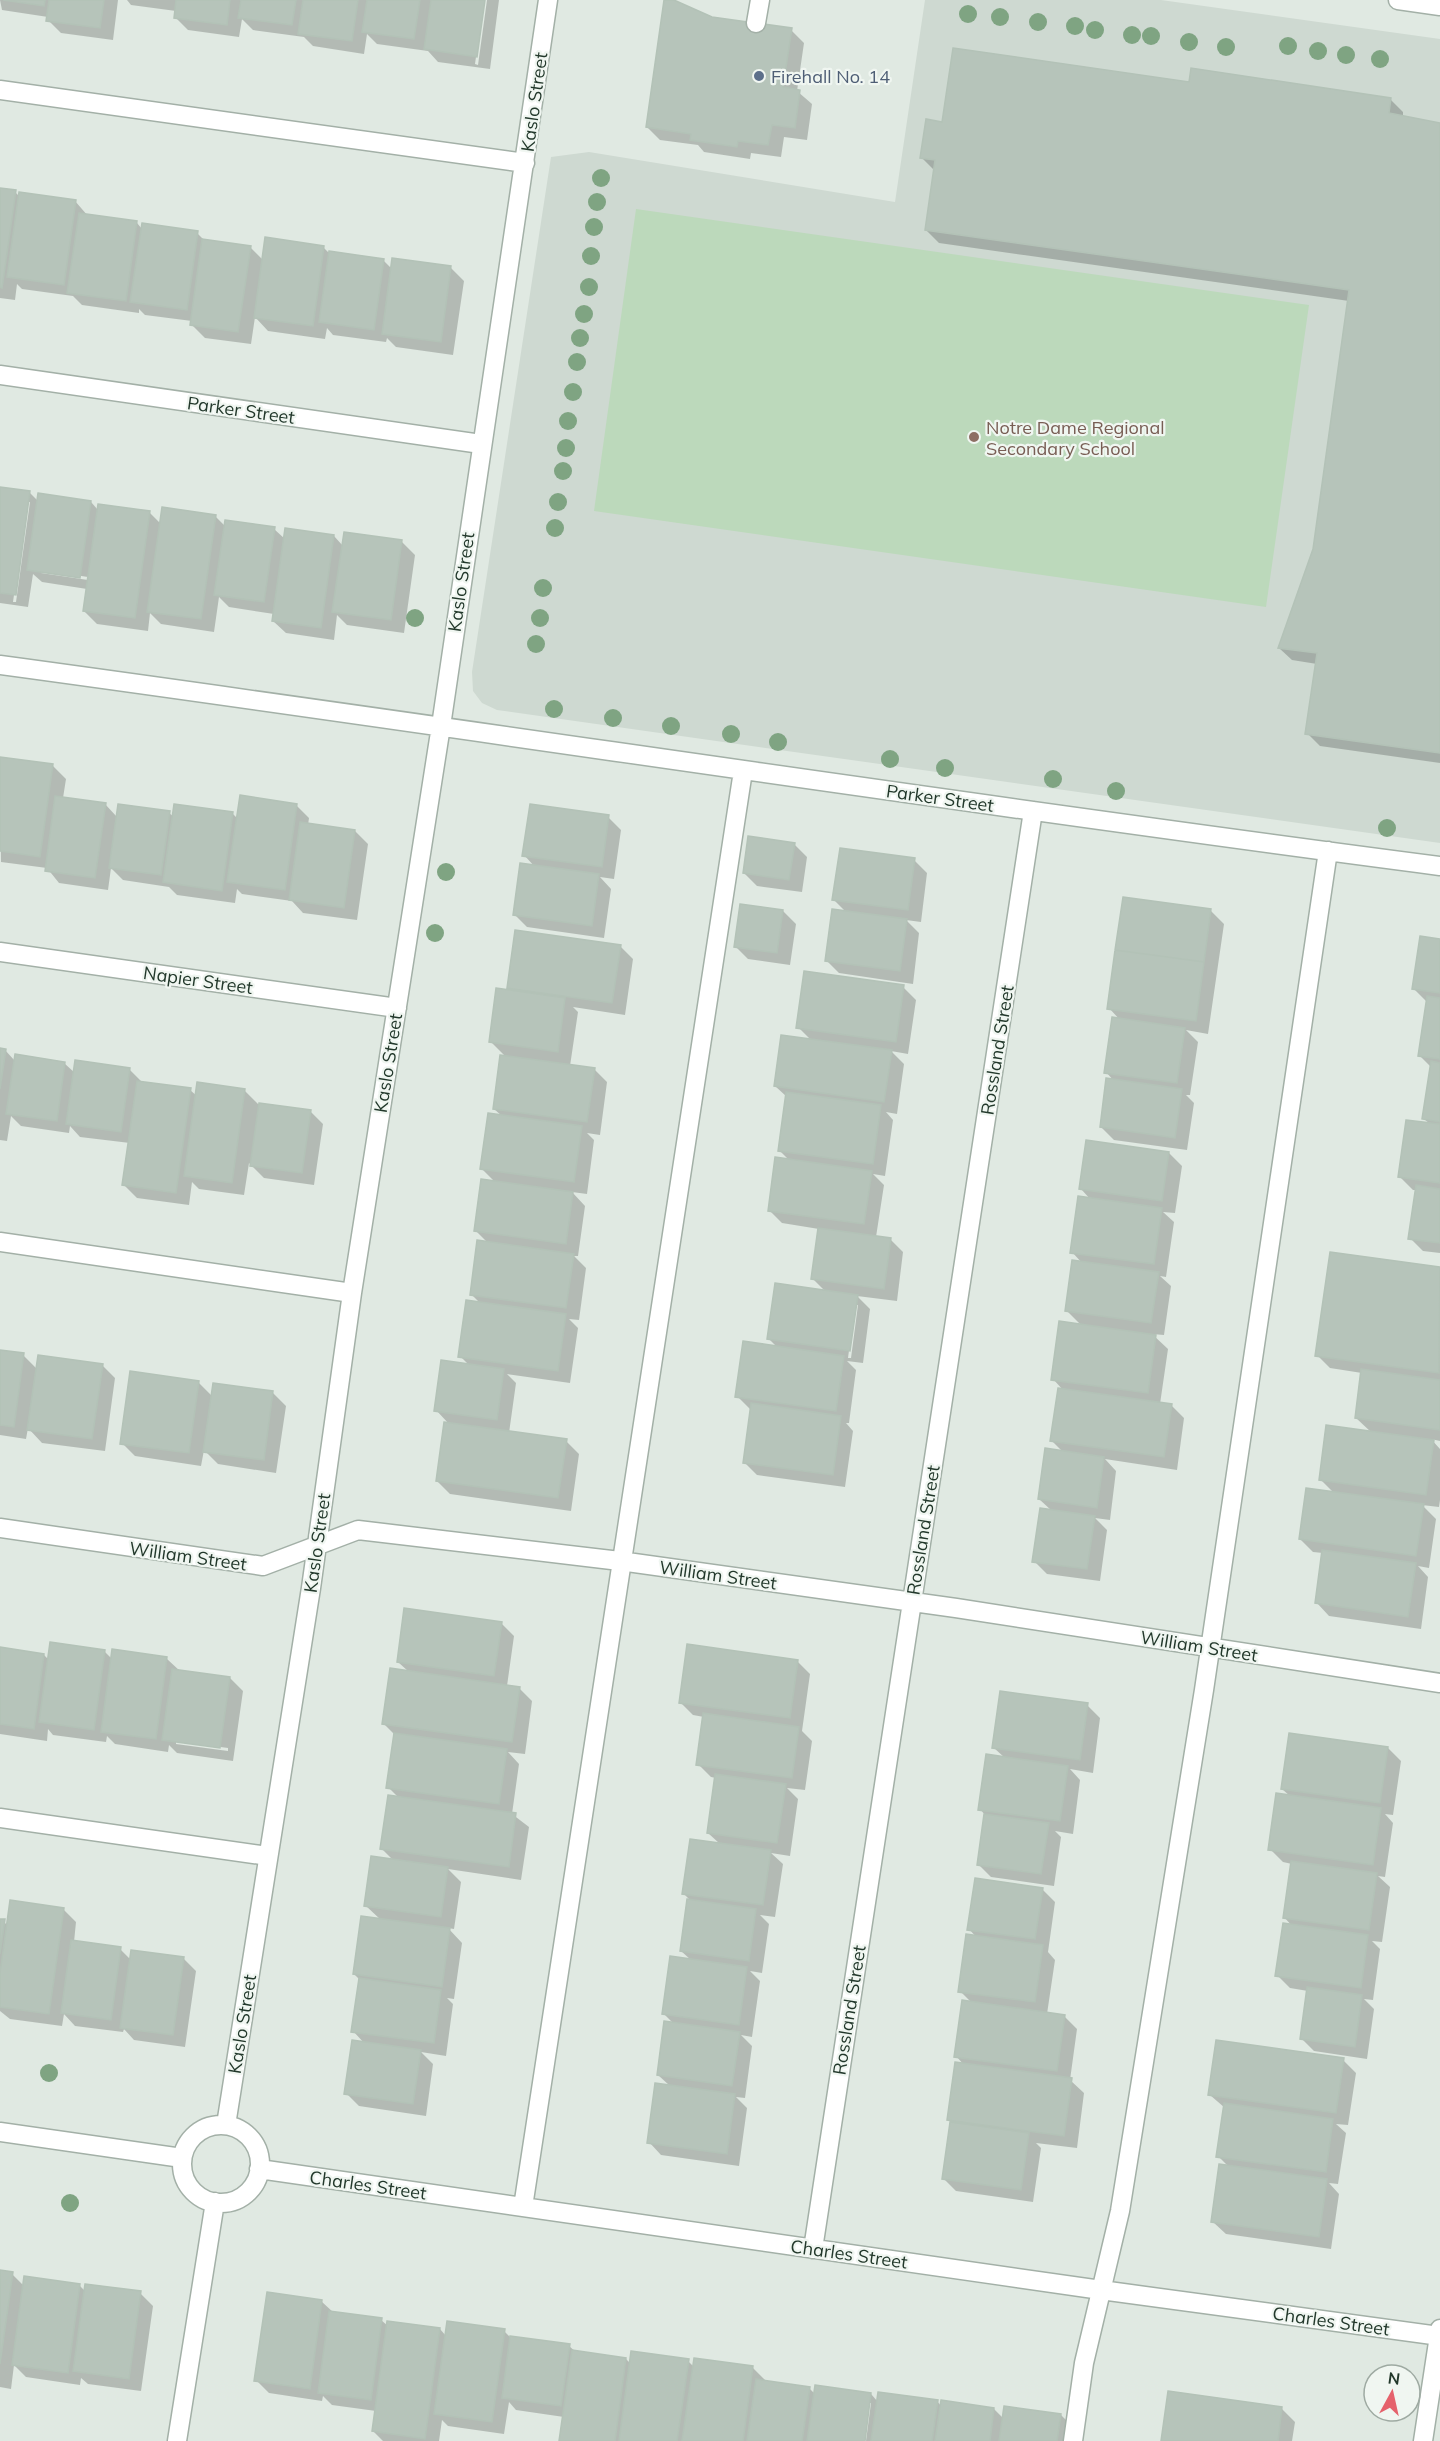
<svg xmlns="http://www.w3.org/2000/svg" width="1440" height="2441" font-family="Mulish,sans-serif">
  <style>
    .built { fill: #ced9d1 }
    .green { fill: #bcd9bb }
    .shadow { fill: #0003; fill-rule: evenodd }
    .building { fill: #b6c4ba; stroke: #b3c2b7; stroke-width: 1.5 }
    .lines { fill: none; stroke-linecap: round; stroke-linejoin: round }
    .minor-casing { stroke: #a3b0a7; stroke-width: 21 }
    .minor { stroke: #fff; stroke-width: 18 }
    .tree { fill: #7fa482 }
    .service-dot { fill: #5c6f8a; stroke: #f0f6f1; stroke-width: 2 }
    .education-dot { fill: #8d6e63; stroke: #f0f6f1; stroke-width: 2 }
    .labels { text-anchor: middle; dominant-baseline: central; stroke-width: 4.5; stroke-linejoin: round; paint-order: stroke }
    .service-label { font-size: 18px; fill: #4e5e75; stroke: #f0f6f1; text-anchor: start }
    .street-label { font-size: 18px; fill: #22382b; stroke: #f0f6f1 }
    .education-label { font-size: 18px; fill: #785e54; stroke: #f0f6f1; text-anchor: start }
  </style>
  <rect width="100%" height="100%" fill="#e0e9e2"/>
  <path class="built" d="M925 0H1161L1440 39V843L497 710 482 703 473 691 472 672 551 157 589 152 895 202Z"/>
  <path class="green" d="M636 209 1309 305 1266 607 594 511Z"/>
  <path class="shadow" d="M0 0H118L113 40 61 33 48 20V17L2 10Z
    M127 0H484L475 64 478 65 487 0H499L490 69 438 62 428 51 377 44 367 34 364 54 313 46 304 37 253 30 242 19 239 37 188 30 175 17 176 11 131 5Z
    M665 0 712 19 791 30 804 43 797 91 812 104 807 140 784 137 781 157 751 153 750 159 704 152 698 145 660 140 647 127Z
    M1190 84 1390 99 1403 112V116L1440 125V763L1320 746 1307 733 1317 664 1292 660 1279 648 1315 549 1349 301 939 243 926 230 935 171 922 158 944 123Z
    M0 190 15 192 20 197 75 201 88 216 137 223 142 229 197 233 205 241 250 247 263 260 323 247 329 253 383 260 392 269 451 268 464 281 453 355 396 347 387 338 386 342 333 335 327 328 325 339 268 331 255 317 251 344 205 338 192 325V321L145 315 139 309V313L82 305 73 296 22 289 17 284 15 300 0 298Z
    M0 489 30 493 38 501 91 502 98 510 149 512 161 524 215 516 225 526 274 529 285 539 334 536 343 546 402 542 415 555 404 633 347 625 337 615 334 640 286 633 273 621 274 614 229 607 219 597 214 632 161 624 150 613 148 631 97 624 84 611 87 589 42 582 33 574 28 607 0 603ZM27 502H30L16 602H13ZM41 570 88 577V580L41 573Z
    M0 758 53 766 66 779 63 798 105 804 117 817 169 813 174 817 232 813 238 819 296 805 309 818 308 825 355 831 368 844 357 920 303 913 292 901 242 894 237 889 235 903 177 895 169 887 123 880 111 868 108 890 59 883 47 868 1 862Z
    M608 817 621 830 614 879 600 877 611 889 604 938 527 927 514 914 535 867 524 855Z
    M794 844 807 857 802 892 757 886 744 873Z
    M914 860 927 873 921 922 906 920 919 933 913 984 839 973 826 960 847 913 834 900Z
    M783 911 796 924 790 965 748 959 735 946Z
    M1211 911 1224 924 1208 1034 1186 1030 1198 1042 1190 1095H1186L1194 1103 1187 1150 1114 1140 1101 1127 1114 1081 1106 1072 1120 1020 1109 1008Z
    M1440 941V1253L1423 1251 1410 1238 1417 1190H1413L1400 1177 1430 1124 1424 1119 1431 1067 1420 1056 1427 1002 1414 989Z
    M620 946 633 959 625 1015 573 1007 578 1012 570 1066 594 1069 607 1082 600 1135 587 1133 594 1140 587 1194 572 1192 585 1206 578 1256H574L586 1268 579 1320 569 1319 578 1328 570 1383 507 1374 516 1383 509 1433 566 1441 579 1454 571 1511 450 1494 437 1481 449 1424 436 1410 469 1365 460 1356 480 1303 471 1294 488 1243 476 1231 496 1183 482 1169 502 1116 494 1109 506 1057 490 1041 513 992 508 987Z
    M903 987 916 1000 908 1054 891 1051 904 1064 897 1114 886 1112 893 1120 885 1176 873 1174 884 1185 876 1237 890 1239 903 1252 897 1301 857 1296 870 1309 863 1363 847 1361 856 1370 849 1423H846L853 1431 845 1487 757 1475 744 1462 751 1410 737 1396 778 1348 769 1339 826 1292 812 1278 819 1229 782 1223 769 1210 790 1161 779 1150 787 1097 775 1086 811 1040 798 1027ZM855 1305H858L851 1358H848Z
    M0 1050H5L15 1061 64 1063 75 1073 129 1069 143 1083 190 1090 197 1096 244 1090 258 1104 310 1111 323 1124 314 1185 264 1178 249 1163 244 1195 199 1189 192 1182 189 1205 137 1198 124 1185 130 1143 80 1137 70 1126 69 1133 21 1126 11 1116 7 1141 0 1140Z
    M1169 1153 1182 1166 1175 1213 1163 1212 1174 1222 1166 1277 1160 1276 1171 1286 1164 1335 1152 1334 1168 1349 1160 1404 1171 1405 1184 1418 1177 1470 1105 1459 1116 1471 1110 1520 1095 1518 1107 1530 1100 1581 1047 1574 1034 1561 1052 1511 1039 1499 1063 1452 1052 1441 1063 1390 1053 1379 1082 1326 1066 1310 1082 1263 1072 1252 1091 1200 1081 1189Z
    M1331 1253 1440 1269V1441L1431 1439 1440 1449V1500L1439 1507 1422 1505 1436 1519 1429 1568 1418 1566 1428 1577 1421 1629 1329 1616 1317 1603 1323 1553 1313 1552 1300 1539 1334 1493 1320 1479 1372 1433 1356 1418 1362 1373 1330 1368 1317 1355Z
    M0 1351 23 1355 37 1369 102 1365 115 1378 105 1451 42 1443 28 1428 26 1439 0 1435Z
    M198 1382 212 1396 273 1393 286 1406 276 1473 218 1464 204 1450 201 1466 135 1456 122 1443Z
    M501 1623 514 1636 507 1686 519 1688 532 1701 525 1754 508 1752 519 1764 512 1814 529 1827 521 1880 448 1869 461 1882 454 1929 448 1928 462 1943 454 1999 447 1998 453 2004 446 2056 421 2052 433 2064 426 2116 359 2106 346 2093 365 2044 353 2031 360 1980 354 1974 381 1920 366 1906 394 1861 382 1849 399 1798 388 1787 395 1735 384 1724 409 1672 398 1662Z
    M0 1649 44 1655 49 1660 104 1651 112 1659H167L180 1671 230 1678 243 1691 233 1761 177 1753 169 1745 168 1752 115 1744 107 1736 106 1742 53 1735 48 1729 47 1741 0 1734ZM176 1741 228 1748V1751L176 1744Z
    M797 1661 810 1674 802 1731 812 1741 805 1790 787 1788 798 1799 790 1856 771 1853 783 1864 775 1917 760 1915 769 1924 762 1973 750 1971 760 1981 752 2037 741 2035 752 2046 745 2098 736 2097 747 2108 739 2166 661 2155 649 2142 670 2086 658 2075 674 2024 663 2013 691 1960 681 1951 692 1902 683 1893 720 1844 708 1833 716 1778 711 1777 698 1764 704 1717 693 1715 680 1702Z
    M1087 1705 1100 1718 1093 1773 1070 1769 1080 1780 1073 1834 1055 1831 1061 1837 1054 1886 991 1877 978 1864 985 1815 980 1809 1005 1758 994 1748Z
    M1388 1748 1401 1761 1393 1815 1385 1814 1393 1823 1385 1877 1378 1876 1390 1887 1382 1942 1372 1941 1380 1949 1373 2000 1364 1999 1374 2009 1367 2059 1314 2051 1301 2038 1308 1991 1290 1988 1277 1975 1292 1926 1284 1917 1292 1864 1283 1862 1270 1849 1291 1797 1282 1789Z
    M1042 1889 1055 1902 1048 1952 1055 1960 1047 2014 1064 2016 1077 2029 1070 2080 1084 2093 1077 2148 1036 2143 1041 2148 1033 2202 956 2191 943 2178 951 2122 949 2119 964 2065 956 2056 972 2003 960 1991 977 1938 969 1929Z
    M63 1909 76 1922 74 1942 120 1949 131 1960 183 1958 196 1971 185 2047 134 2040 124 2029 123 2032 75 2026 64 2014 62 2026 10 2019 0 2011V1920L8 1925Z
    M1343 2060 1356 2073 1348 2125 1336 2124 1346 2133 1338 2184 1329 2183 1339 2194 1331 2249 1226 2234 1213 2222 1229 2167 1218 2156 1225 2108 1210 2095Z
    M0 2272 12 2274 24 2286H80L86 2292 140 2293 153 2306 141 2391 88 2384 81 2378 80 2385 26 2377 14 2365 11 2389 0 2387Z
    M321 2301 334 2313 381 2320 388 2326 440 2329 446 2336 504 2331 510 2337 569 2346 576 2352 626 2359 631 2364 688 2361 694 2367 753 2368 766 2381 809 2388 815 2394H871L878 2402 937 2401 941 2406 994 2409 1004 2419 1061 2415 1074 2428 1072 2441H866L871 2403H868L863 2441H560L564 2417 516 2410 509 2402 504 2434 448 2426 442 2420 439 2441H383L373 2431 376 2411 332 2405 323 2396 322 2401 269 2393 256 2380Z
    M1282 2409 1295 2422 1292 2441H1162Z"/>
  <path class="building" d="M3 0H45L44 6Z
    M49 0H104L100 28 46 21Z
    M176 0H230L227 25 174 18Z
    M241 0H296L292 25 238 18Z
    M303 0H358L352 41 298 34Z
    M367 0H420L414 39 362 32Z
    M431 0H485L477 57 424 49Z
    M664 0H674L712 17 792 28 783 87 800 90 795 128 772 125 768 145 738 141 737 147 690 140 691 134 646 127Z
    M953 48 1189 82 1191 68 1391 98 1389 113 1440 123V753L1305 734 1317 653 1278 648 1313 549 1349 290 925 230 935 160 920 158 926 119 942 122Z
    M0 188 16 190 2 288 0 287Z
    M19 192 76 200 64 285 7 277Z
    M79 213 137 221 126 301 67 293Z
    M142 223 198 231 187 310 130 302Z
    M265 237 324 246 313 326 254 318Z
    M202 239 251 246 238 332 190 325Z
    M329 251 384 259 374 330 319 322Z
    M392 258 451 266 441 342 382 334Z
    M0 487 30 491 16 595 0 593Z
    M38 493 91 501 80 578 27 570Z
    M98 504 150 511 135 618 83 611Z
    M162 507 216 515 201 619 147 612Z
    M225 520 275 527 264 602 214 595Z
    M285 528 334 535 321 628 272 621Z
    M344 532 402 540 391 620 332 612Z
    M0 757 53 764 40 857 0 851Z
    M240 795 297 804 285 890 227 882Z
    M55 796 106 803 95 878 45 871Z
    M118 804 170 811 161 875 109 868Z
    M174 804 233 812 222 891 163 882Z
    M530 804 609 815 602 867 522 856Z
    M300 822 355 830 344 908 289 900Z
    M748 836 795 843 789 880 743 873Z
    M840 848 915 858 908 910 832 900Z
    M520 863 599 874 592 926 513 915Z
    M1123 897 1211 909 1204 962 1115 950Z
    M740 904 783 910 777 953 734 947Z
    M832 909 907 919 900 971 825 961Z
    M515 930 621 945 612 1003 507 988Z
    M1420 936 1440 939V993L1412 989Z
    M1115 950 1204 962 1196 1021 1107 1009Z
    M804 971 904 985 896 1042 796 1028Z
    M496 988 565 998 558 1052 489 1042Z
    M1427 996 1440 998V1059L1418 1056Z
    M1112 1017 1185 1028 1177 1083 1104 1073Z
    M781 1035 892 1050 884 1102 774 1086Z
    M0 1048 6 1049 0 1089Z
    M15 1054 65 1062 57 1121 6 1114Z
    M500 1055 595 1068 587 1122 493 1109Z
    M75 1060 130 1068 121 1132 66 1124Z
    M1431 1061 1440 1063V1122L1422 1119Z
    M1106 1078 1182 1089 1175 1138 1100 1127Z
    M137 1081 191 1088 176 1193 122 1185Z
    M197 1082 245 1089 232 1183 184 1176Z
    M786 1092 881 1105 873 1164 778 1151Z
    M259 1103 311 1110 302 1173 250 1166Z
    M488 1113 582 1126 574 1182 480 1169Z
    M1406 1120 1440 1124V1183L1398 1177Z
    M1086 1140 1169 1152 1162 1201 1079 1189Z
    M775 1157 872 1171 864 1224 768 1211Z
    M481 1179 573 1192 566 1244 474 1231Z
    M1416 1185 1440 1189V1243L1408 1239Z
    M1078 1196 1162 1208 1154 1264 1070 1253Z
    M818 1228 891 1238 884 1289 811 1279Z
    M477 1240 574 1254 566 1308 470 1295Z
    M1330 1252 1440 1267 1439 1373 1315 1356Z
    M1072 1260 1159 1272 1151 1323 1065 1311Z
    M775 1283 858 1295 850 1351 767 1339Z
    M466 1300 566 1314 558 1371 458 1357Z
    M1059 1321 1156 1335 1148 1393 1051 1380Z
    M743 1341 844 1356 836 1411 735 1397Z
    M0 1350 24 1353 14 1427 0 1425Z
    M38 1355 103 1364 92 1439 27 1430Z
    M441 1360 504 1369 497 1420 434 1411Z
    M1361 1369 1440 1380V1430L1355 1418Z
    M130 1371 199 1381 189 1453 120 1444Z
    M213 1383 273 1391 264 1460 203 1452Z
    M1058 1388 1172 1404 1164 1457 1050 1441Z
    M751 1403 841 1416 833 1475 743 1463Z
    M444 1422 567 1439 558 1498 436 1481Z
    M1326 1425 1434 1440 1426 1495 1319 1480Z
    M1045 1448 1104 1457 1097 1508 1038 1499Z
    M1306 1488 1424 1504 1416 1556 1299 1539Z
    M1040 1508 1095 1516 1087 1569 1032 1562Z
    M1322 1550 1416 1563 1408 1617 1315 1603Z
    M404 1608 502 1622 494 1676 397 1662Z
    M50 1642 105 1650 94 1730 39 1722Z
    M687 1644 798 1660 790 1718 679 1703Z
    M0 1647 44 1654 34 1729 0 1724Z
    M112 1649 167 1657 156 1739 101 1732Z
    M390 1668 520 1687 512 1742 382 1724Z
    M172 1669 230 1677 220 1748 162 1740Z
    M1000 1691 1088 1703 1080 1760 992 1748Z
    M703 1713 799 1727 792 1778 696 1765Z
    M394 1733 507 1749 499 1804 386 1788Z
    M1289 1733 1388 1747 1380 1803 1281 1789Z
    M986 1754 1068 1766 1060 1821 978 1810Z
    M715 1774 786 1784 777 1843 707 1833Z
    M1276 1793 1381 1808 1373 1865 1268 1850Z
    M388 1795 516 1813 509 1867 380 1849Z
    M984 1814 1049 1823 1041 1874 977 1865Z
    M690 1839 771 1850 763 1905 682 1894Z
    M371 1856 448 1867 441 1917 364 1906Z
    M1291 1861 1377 1873 1369 1930 1283 1918Z
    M975 1878 1043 1888 1035 1939 967 1930Z
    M687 1899 756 1909 749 1961 680 1951Z
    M10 1900 64 1908 49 2014 0 2007V1973Z
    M361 1916 450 1928 442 1987 353 1974Z
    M0 1919H5L0 1954Z
    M1283 1923 1368 1935 1361 1988 1275 1976Z
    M966 1934 1043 1945 1035 2002 958 1992Z
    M71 1940 121 1947 111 2020 61 2013Z
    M131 1950 184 1957 173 2035 120 2028Z
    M670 1956 747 1967 739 2025 662 2014Z
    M359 1978 441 1990 434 2043 351 2032Z
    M1307 1987 1362 1995 1355 2047 1300 2039Z
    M962 2000 1065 2015 1057 2071 954 2057Z
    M664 2021 740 2032 732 2086 657 2075Z
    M352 2040 421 2050 413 2104 344 2094Z
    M1216 2040 1344 2058 1336 2113 1208 2095Z
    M955 2062 1072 2078 1064 2136 947 2120Z
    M655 2083 735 2094 727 2154 647 2143Z
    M1224 2103 1333 2119 1326 2172 1216 2157Z
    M950 2122 1029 2133 1021 2190 942 2179Z
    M1219 2164 1327 2179 1319 2237 1211 2222Z
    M0 2270 13 2272 0 2364Z
    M24 2276 80 2284 68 2373 12 2365Z
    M85 2284 141 2291 129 2379 73 2371Z
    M267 2292 322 2300 310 2389 254 2381Z
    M329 2311 382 2318 371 2400 318 2393Z
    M387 2321 440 2328 425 2439 372 2431Z
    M447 2321 505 2329 492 2422 434 2414Z
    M510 2336 570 2344 561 2406 502 2398Z
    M572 2350 626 2358 615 2441H559Z
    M631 2351 689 2359 677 2441H619Z
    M694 2358 753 2366 743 2441H682Z
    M756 2379 810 2387 802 2441H747Z
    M815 2385 871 2393 865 2441H807Z
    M1168 2391 1282 2407 1278 2441H1161Z
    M878 2392 938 2400 932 2441H871Z
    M941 2400 994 2408 990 2441H935Z
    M1004 2406 1061 2414 1057 2441H999Z"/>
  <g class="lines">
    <g class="minor-casing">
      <path id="minor" d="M1398 0 1440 6
        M756 23 760 0
        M0 90 525 163
        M0 375 481 444
        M0 665C480 730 959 804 1440 866
        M0 952 397 1008
        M0 1242 352 1293
        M0 1528 263 1566 358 1530 620 1561 956 1608 1440 1683
        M0 1818 268 1856
        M226 2125 311 1588 352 1293 441 726 548 0
        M182 2164a39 39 0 1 1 78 0a39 39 0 1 1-78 0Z
        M0 2132 182 2158
        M259 2169 1101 2290 1440 2336
        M523 2207 743 771
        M813 2249 1033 811
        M177 2441 215 2202
        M1073 2441 1084 2363 1120 2211 1204 1690 1328 851
        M1423 2441 1440 2329"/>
    </g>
    <use href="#minor" class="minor"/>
  </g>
  <g class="tree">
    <circle cx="968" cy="14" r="9"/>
    <circle cx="1000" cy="17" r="9"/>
    <circle cx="1038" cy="22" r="9"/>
    <circle cx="1075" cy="26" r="9"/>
    <circle cx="1095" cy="30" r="9"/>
    <circle cx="1132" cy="35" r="9"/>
    <circle cx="1151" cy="36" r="9"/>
    <circle cx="1189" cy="42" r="9"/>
    <circle cx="1288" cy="46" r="9"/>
    <circle cx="1226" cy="47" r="9"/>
    <circle cx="1318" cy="51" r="9"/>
    <circle cx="1346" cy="55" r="9"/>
    <circle cx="1380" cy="59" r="9"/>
    <circle cx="601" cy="178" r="9"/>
    <circle cx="597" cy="202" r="9"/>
    <circle cx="594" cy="227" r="9"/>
    <circle cx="591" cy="256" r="9"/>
    <circle cx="589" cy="287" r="9"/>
    <circle cx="584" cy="314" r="9"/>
    <circle cx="580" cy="338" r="9"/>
    <circle cx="577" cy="362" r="9"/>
    <circle cx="573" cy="392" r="9"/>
    <circle cx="568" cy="421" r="9"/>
    <circle cx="566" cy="448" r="9"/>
    <circle cx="563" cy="471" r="9"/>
    <circle cx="558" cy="502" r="9"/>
    <circle cx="555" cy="528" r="9"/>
    <circle cx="543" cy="588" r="9"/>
    <circle cx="415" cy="618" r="9"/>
    <circle cx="540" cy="618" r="9"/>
    <circle cx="536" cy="644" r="9"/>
    <circle cx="554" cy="709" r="9"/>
    <circle cx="613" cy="718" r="9"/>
    <circle cx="671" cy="726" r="9"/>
    <circle cx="731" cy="734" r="9"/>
    <circle cx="778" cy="742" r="9"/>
    <circle cx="890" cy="759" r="9"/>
    <circle cx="945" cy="768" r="9"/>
    <circle cx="1053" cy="779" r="9"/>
    <circle cx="1116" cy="791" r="9"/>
    <circle cx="1387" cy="828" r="9"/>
    <circle cx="446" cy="872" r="9"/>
    <circle cx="435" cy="933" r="9"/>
    <circle cx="49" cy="2073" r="9"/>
    <circle cx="70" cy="2203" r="9"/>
  </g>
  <circle class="service-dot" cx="759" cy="76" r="6"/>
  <circle class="education-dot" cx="974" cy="437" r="6"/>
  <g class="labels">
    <g class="service-label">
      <text x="771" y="76">Firehall No. 14</text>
    </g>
    <g class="street-label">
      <text transform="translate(534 102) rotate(-82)">Kaslo Street</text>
      <text transform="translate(241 410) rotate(8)">Parker Street</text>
      <text transform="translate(461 582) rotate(-82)">Kaslo Street</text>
      <text transform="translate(940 798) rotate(8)">Parker Street</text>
      <text transform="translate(198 980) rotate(8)">Napier Street</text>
      <text transform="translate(997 1050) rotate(-81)">Rossland Street</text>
      <text transform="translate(388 1063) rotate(-81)">Kaslo Street</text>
      <text transform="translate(923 1530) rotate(-81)">Rossland Street</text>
      <text transform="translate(317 1543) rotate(-82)">Kaslo Street</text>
      <text transform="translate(188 1556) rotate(8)">William Street</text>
      <text transform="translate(718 1575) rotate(8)">William Street</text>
      <text transform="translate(1199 1646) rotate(9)">William Street</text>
      <text transform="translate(849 2010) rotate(-81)">Rossland Street</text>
      <text transform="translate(242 2024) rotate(-81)">Kaslo Street</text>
      <text transform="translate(368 2185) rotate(8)">Charles Street</text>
      <text transform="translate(849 2254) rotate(8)">Charles Street</text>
      <text transform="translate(1331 2321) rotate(8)">Charles Street</text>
    </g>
    <g class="education-label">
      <text x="986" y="427">Notre Dame Regional<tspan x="986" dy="21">Secondary School</tspan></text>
    </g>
  </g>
  <g transform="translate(1392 2393) rotate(8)"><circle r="28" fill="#f0f6f1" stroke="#9eaaa2" stroke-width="1.5"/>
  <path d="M0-4.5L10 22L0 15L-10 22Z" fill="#e5626c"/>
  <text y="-9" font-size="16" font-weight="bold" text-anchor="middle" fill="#22382b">N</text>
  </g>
</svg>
